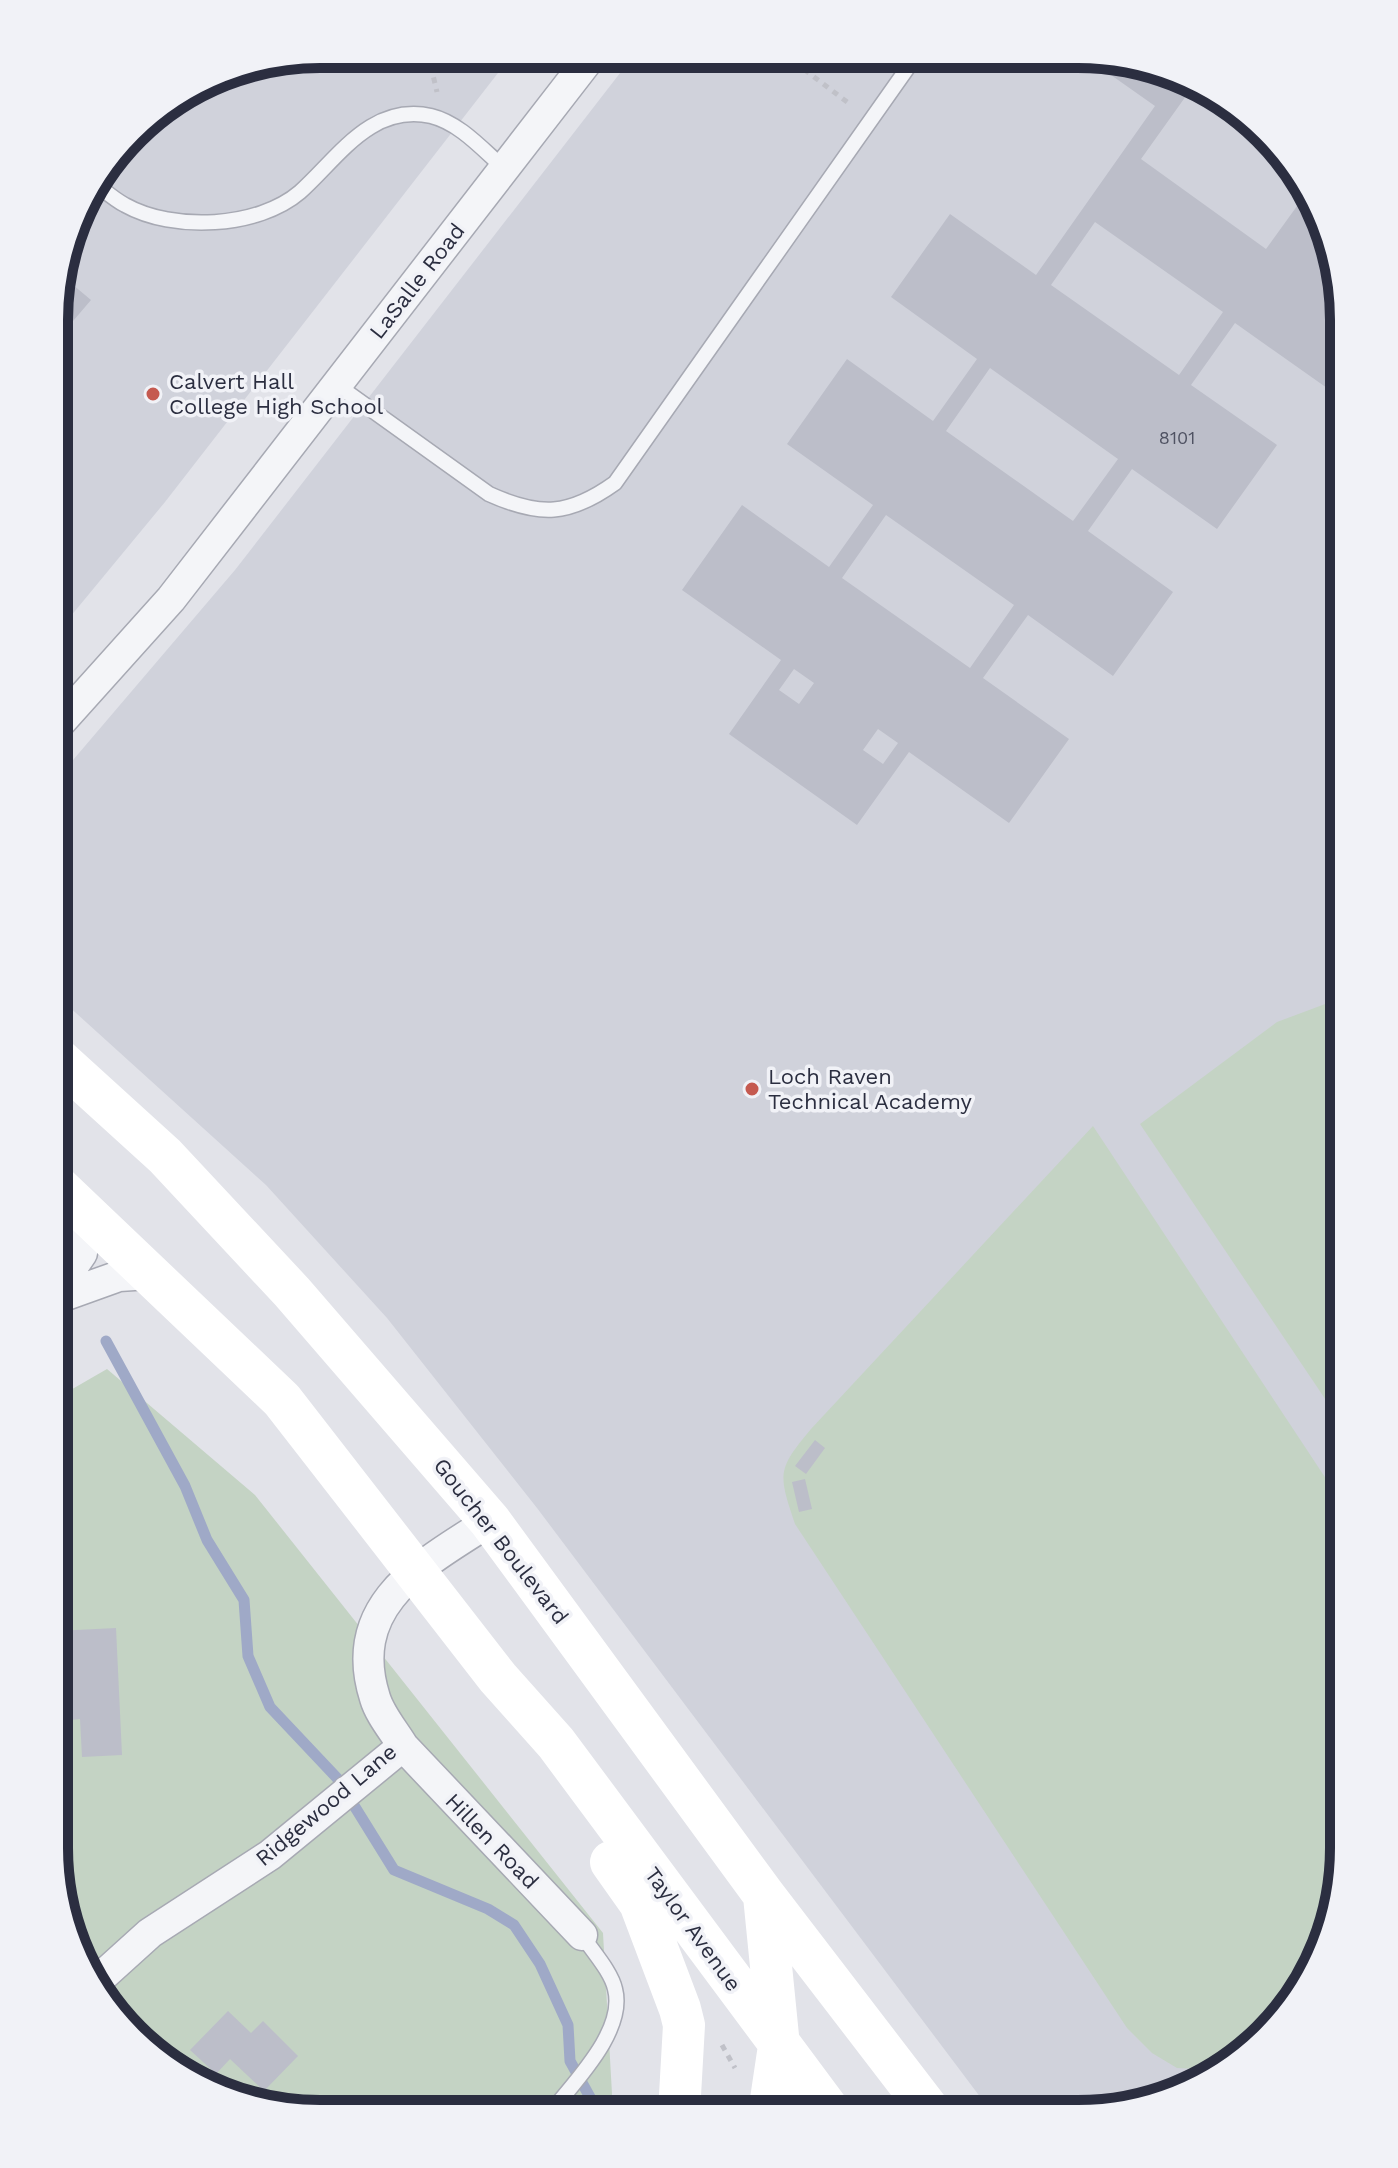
<svg xmlns="http://www.w3.org/2000/svg" width="1398" height="2168" font-family="'Work Sans',sans-serif">
  <style>
    .built { fill: #d0d2db }
    .green { fill: #c4d3c4 }
    .lines { fill: none; stroke-linecap: round; stroke-linejoin: round }
    .stream { stroke: #9fa9c7; stroke-width: 11 }
    .building { fill: #bcbec9; fill-rule: evenodd }
    .service-casing { stroke: #a7a9b3; stroke-width: 17 }
    .minor-casing { stroke: #a7a9b3; stroke-width: 33 }
    .path { stroke: #c0c1c8; stroke-width: 5; stroke-dasharray: 6 6; stroke-linecap: butt }
    .service { stroke: #f4f5f8; stroke-width: 14 }
    .minor { stroke: #f4f5f8; stroke-width: 30 }
    .secondary { stroke: #fff; stroke-width: 42 }
    .poi-dot { fill: #c55a50; stroke: #f1f2f7; stroke-width: 3 }
    .labels { text-anchor: middle; dominant-baseline: central; stroke-width: 7; stroke-linejoin: round; paint-order: stroke }
    .number-label { font-size: 18px; fill: #4f5262 }
    .street-label { font-size: 22px; fill: #2b2e40; stroke: #f1f2f7 }
    .poi-label { font-size: 22px; fill: #2b2e40; stroke: #f1f2f7; text-anchor: start }
    .rim { fill: none; stroke: #2b2e40; stroke-width: 10 }
  </style>
  <rect width="100%" height="100%" fill="#e2e3e9"/>
  <path class="built" d="M320 54 512 55 165 502 56 634V286L82 202 144 120 219 74Z
    M634 55 1113 56 1239 109 1324 218 1344 320 1343 1865 1299 1996 1253 2048 1180 2094 1078 2114H993L537 1508 387 1318 266 1185 55 994 56 780 235 570Z"/>
  <path class="green" d="M1344 997V1427L1140 1124 1277 1022Z
    M1093 1126 1344 1506 1343 1865 1299 1996 1253 2048 1218 2070 1177 2068 1152 2053 1127 2028 795 1524C778 1473 777 1470 811 1429Z
    M107 1369 255 1495 603 1933 612 2094 609 2113 286 2112 159 2059 74 1950 54 1848 55 1399Z"/>
  <g class="lines">
    <path class="stream" d="M106 1341 185 1486 207 1540 244 1600 248 1656 270 1707 337 1778 394 1870 488 1909 514 1925 540 1964 568 2025 570 2061 591 2099 592 2113"/>
  </g>
  <path class="building" d="M1084 56H1113L1155 74 1170 85 1173 81 1191 89 1141 159 1266 249 1305 195 1324 218 1344 320V400L1235 323 1191 385 1277 445 1217 529 1132 469 1088 531 1173 592 1113 676 1028 615 983 678 1069 739 1009 823 909 752 857 825 729 734 781 660 682 590 742 505 829 567 873 505 787 444 847 359 933 421 977 359 891 297 950 214 1036 275 1155 106ZM1095 222 1223 312 1179 375 1051 285ZM990 368 1118 459 1073 521 946 431ZM886 515 1014 605 970 668 842 578ZM794 669 814 683 799 704 779 690ZM878 729 898 743 883 764 863 750Z
    M60 274 91 300 56 341V286Z
    M815 1440 825 1448 806 1474 795 1466Z
    M805 1479 812 1509 799 1512 792 1482Z
    M116 1628 122 1755 82 1757 80 1719 61 1721 56 1631Z
    M228 2011 251 2033 263 2021 298 2056 264 2091 230 2059 216 2074 190 2050Z
    M403 2101 413 2112H391Z"/>
  <g class="lines">
    <g class="service-casing">
      <path id="service" d="M96 184C105 191 115 200 125 205 173 232 258 228 300 192 338 158 371 103 431 116 460 123 483 150 505 169
        M337 385 489 494C540 517 569 516 615 483L916 56
        M550 2113C574 2082 626 2031 615 1989 611 1971 592 1951 582 1935"/>
    </g>
    <g class="minor-casing">
      <path id="minor" d="M56 727 171 599 592 55
        M55 1293 82 1253 85 1213
        M55 1299 119 1276 149 1274
        M403 1746 582 1935
        M98 1980 150 1933 270 1855 403 1746C394 1731 380 1715 375 1698 345 1604 423 1564 490 1521"/>
    </g>
    <path class="path" d="M428 54 437 92
      M785 55 851 105
      M722 2045 735 2068"/>
    <use href="#service" class="service"/>
    <use href="#minor" class="minor"/>
    <path class="secondary" d="M55 1056 165 1156 292 1292 490 1521 764 1895 932 2114
      M55 1184 282 1400 498 1678 556 1743 831 2113
      M611 1862 640 1903 680 2009 684 2025 679 2113
      M764 1896 779 2046 769 2113"/>
  </g>
  <g class="poi-dot">
    <circle cx="153" cy="394" r="8"/>
    <circle cx="752" cy="1089" r="8"/>
  </g>
  <g class="labels">
    <g class="number-label">
      <text x="1177" y="437">8101</text>
    </g>
    <g class="street-label">
      <text transform="translate(417 281) rotate(-52)">LaSalle Road</text>
      <text transform="translate(501 1541) rotate(52)">Goucher Boulevard</text>
      <text transform="translate(326 1805) rotate(-40)">Ridgewood Lane</text>
      <text transform="translate(492 1841) rotate(46)">Hillen Road</text>
      <text transform="translate(693 1929) rotate(54)">Taylor Avenue</text>
    </g>
    <g class="poi-label">
      <text x="169" y="381">Calvert Hall<tspan x="169" dy="25">College High School</tspan></text>
      <text x="768" y="1076">Loch Raven<tspan x="768" dy="25">Technical Academy</tspan></text>
    </g>
  </g>
  <path d="M0 0H1398V2168H0ZM320 68H1078A252 252 0 0 1 1330 320V1848A252 252 0 0 1 1078 2100H320A252 252 0 0 1 68 1848V320A252 252 0 0 1 320 68Z" fill="#f1f2f7" fill-rule="evenodd"/>
  <path class="rim" d="M320 68H1078A252 252 0 0 1 1330 320V1848A252 252 0 0 1 1078 2100H320A252 252 0 0 1 68 1848V320A252 252 0 0 1 320 68Z"/>
</svg>
